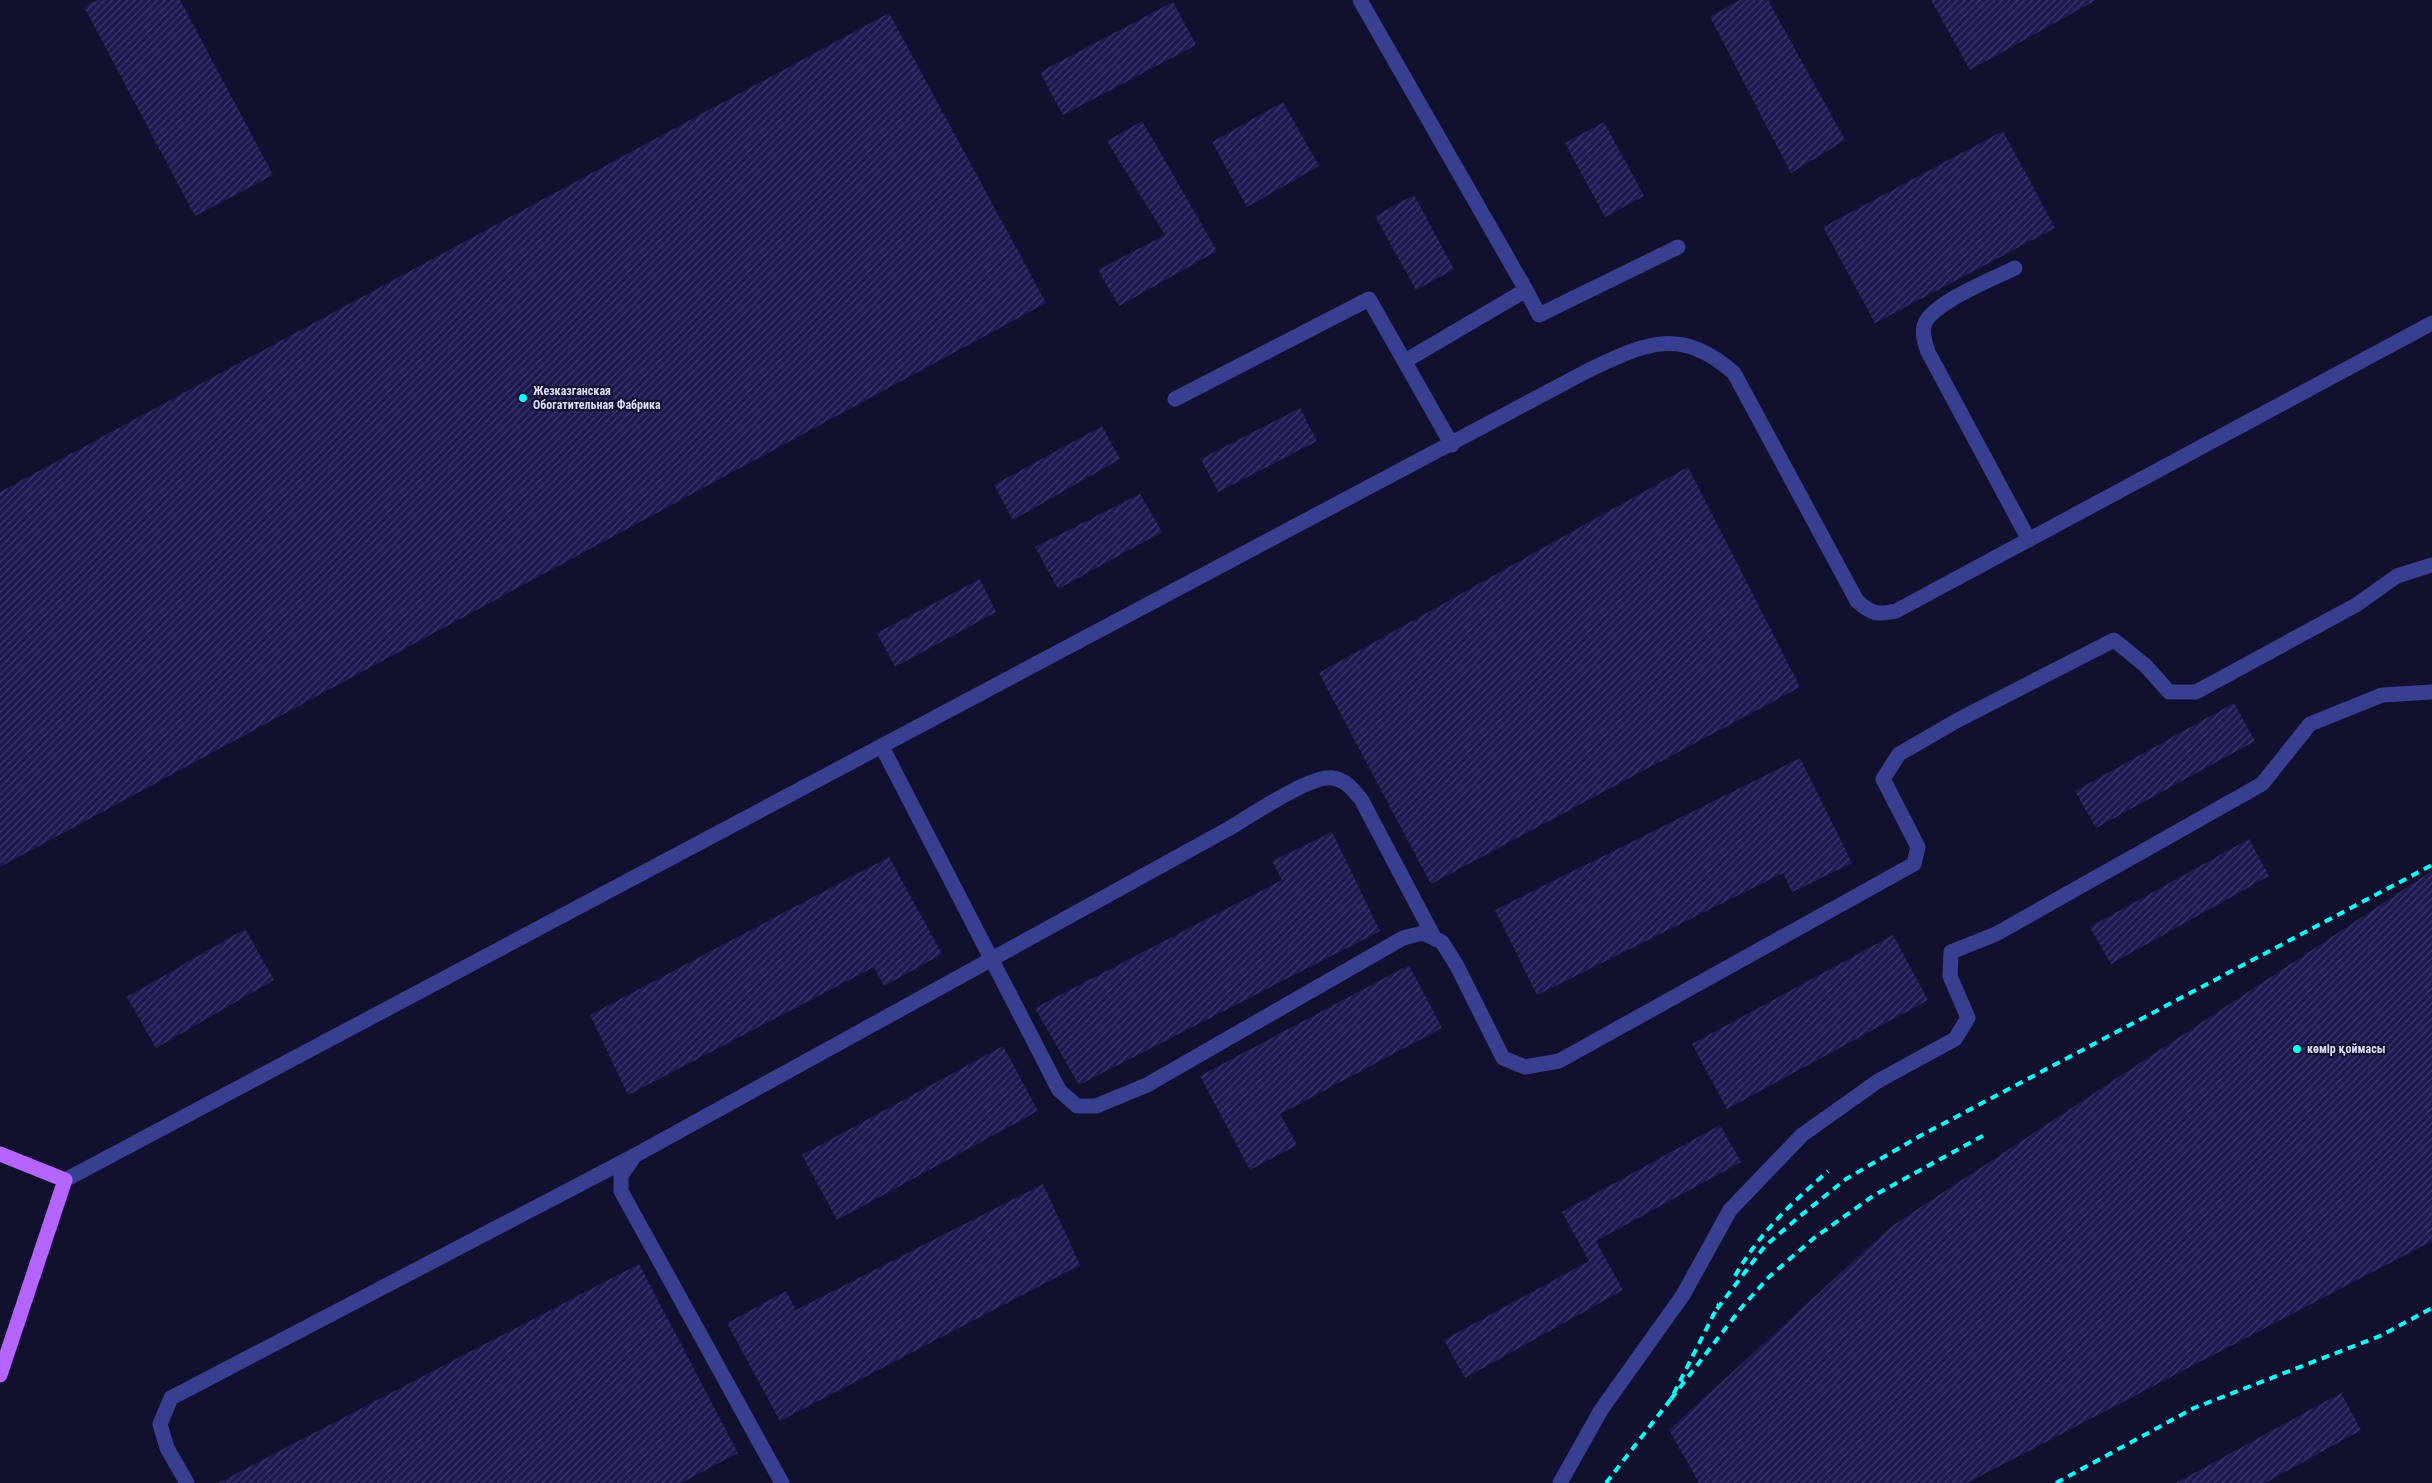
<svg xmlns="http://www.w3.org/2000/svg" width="2432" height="1483" font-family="'Roboto Condensed',sans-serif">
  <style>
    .building { fill: url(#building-hatch) }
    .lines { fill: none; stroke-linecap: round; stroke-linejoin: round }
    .minor { stroke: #383f91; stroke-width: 15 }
    .major { stroke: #b465ff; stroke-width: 15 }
    .rail { stroke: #0afffb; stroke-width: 4; stroke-dasharray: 8 6; stroke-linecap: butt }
    .poi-dot { fill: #0afffb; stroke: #12102f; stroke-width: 2 }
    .labels { text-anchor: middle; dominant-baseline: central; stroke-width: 4.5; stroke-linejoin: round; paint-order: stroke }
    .poi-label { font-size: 12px; font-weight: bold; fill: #dedeff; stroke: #12102f; text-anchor: start }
  </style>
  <defs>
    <pattern id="building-hatch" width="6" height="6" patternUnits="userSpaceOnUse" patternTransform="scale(1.25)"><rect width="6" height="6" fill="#1f1a51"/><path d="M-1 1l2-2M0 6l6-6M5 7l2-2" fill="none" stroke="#3f3b6b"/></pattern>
  </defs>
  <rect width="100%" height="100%" fill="#12102f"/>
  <path class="building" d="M98 0H180L273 175 195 216 84 7Z
    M1740 0H1768L1845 140 1791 173 1710 17Z
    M1931 0H2096L1970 70Z
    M1173 2 1196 45 1063 115 1040 72Z
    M889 13 1046 303 0 867V492Z
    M1283 102 1319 166 1247 207 1212 142Z
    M1142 121 1217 251 1119 306 1098 270 1165 235 1107 141Z
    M1604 122 1644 196 1605 217 1565 143Z
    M2003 131 2055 228 1875 323 1823 227Z
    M1414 195 1454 269 1416 290 1375 216Z
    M1300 408 1317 441 1218 492 1201 459Z
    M1102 426 1120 459 1013 520 994 485Z
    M1688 467 1800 687 1431 884 1319 673Z
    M1140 494 1162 532 1058 589 1035 547Z
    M980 579 996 612 895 667 877 633Z
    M2234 703 2255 741 2096 828 2075 791Z
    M1800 758 1852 863 1792 892 1783 873 1537 995 1495 910Z
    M1332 832 1380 931 1079 1085 1035 1008 1282 880 1272 861Z
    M2249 839 2269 876 2111 964 2090 927Z
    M889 857 942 954 884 986 874 967 628 1095 590 1015Z
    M2432 871V1241L1967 1483H1699L1669 1430 1892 1226Z
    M245 929 274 980 156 1048 127 997Z
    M1893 935 1928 1000 1727 1109 1692 1044Z
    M1409 965 1442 1028 1280 1114 1297 1145 1250 1170 1200 1076Z
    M1003 1046 1038 1111 837 1220 802 1155Z
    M1720 1125 1741 1162 1596 1241 1623 1290 1465 1378 1444 1340 1589 1261 1562 1212Z
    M1043 1184 1080 1265 780 1421 727 1323 786 1291 796 1310Z
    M639 1264 738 1453 681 1483H218Z
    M2341 1393 2361 1430 2265 1483H2176Z"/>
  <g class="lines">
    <path class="minor" d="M1360 0 1526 290
      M2015 268C1995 278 1929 304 1924 326 1922 335 1925 343 1928 352L2029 540
      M1405 361 1526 290 1539 315 1678 247
      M1175 399 1369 299 1452 445
      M882 747 1059 1090 1077 1106H1096L1147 1085 1403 938 1423 933 1442 942 1457 966 1503 1058 1525 1067 1559 1061 1914 864 1918 847 1883 779 1899 754 1958 720 2114 640 2146 666 2169 692H2196L2356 605 2397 576 2432 565
      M632 1160 621 1175V1191L782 1483
      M65 1180 1589 370C1646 343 1680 326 1734 373L1857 601C1872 614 1876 615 1896 611L2432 323
      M187 1483 167 1448 160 1424 171 1398 634 1156 1228 829C1249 817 1311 774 1333 778 1346 780 1353 790 1361 799L1435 939
      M1560 1483 1601 1410 1683 1295 1730 1210 1802 1135 1878 1081 1955 1039 1968 1018 1950 976 1951 952 1996 934 2262 784 2310 724 2382 695 2432 692"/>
    <path class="major" d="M0 1154 65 1180 0 1375"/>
    <path class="rail" d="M1735 1276C1760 1232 1791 1204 1828 1171
      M1717 1309 1765 1246 1799 1217 1846 1179 1920 1136 2432 865
      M1671 1399 1742 1307 1769 1277 1814 1238 1873 1196 1988 1133
      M1606 1483 1671 1399 1719 1304
      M2056 1483 2194 1408 2380 1336 2432 1308"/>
  </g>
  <g class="poi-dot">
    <circle cx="523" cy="398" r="5"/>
    <circle cx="2297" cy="1049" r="5"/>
  </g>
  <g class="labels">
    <g class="poi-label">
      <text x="533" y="391">Жезказганская<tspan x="533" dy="14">Обогатительная Фабрика</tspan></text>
      <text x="2307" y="1049">көмір қоймасы</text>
    </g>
  </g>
</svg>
